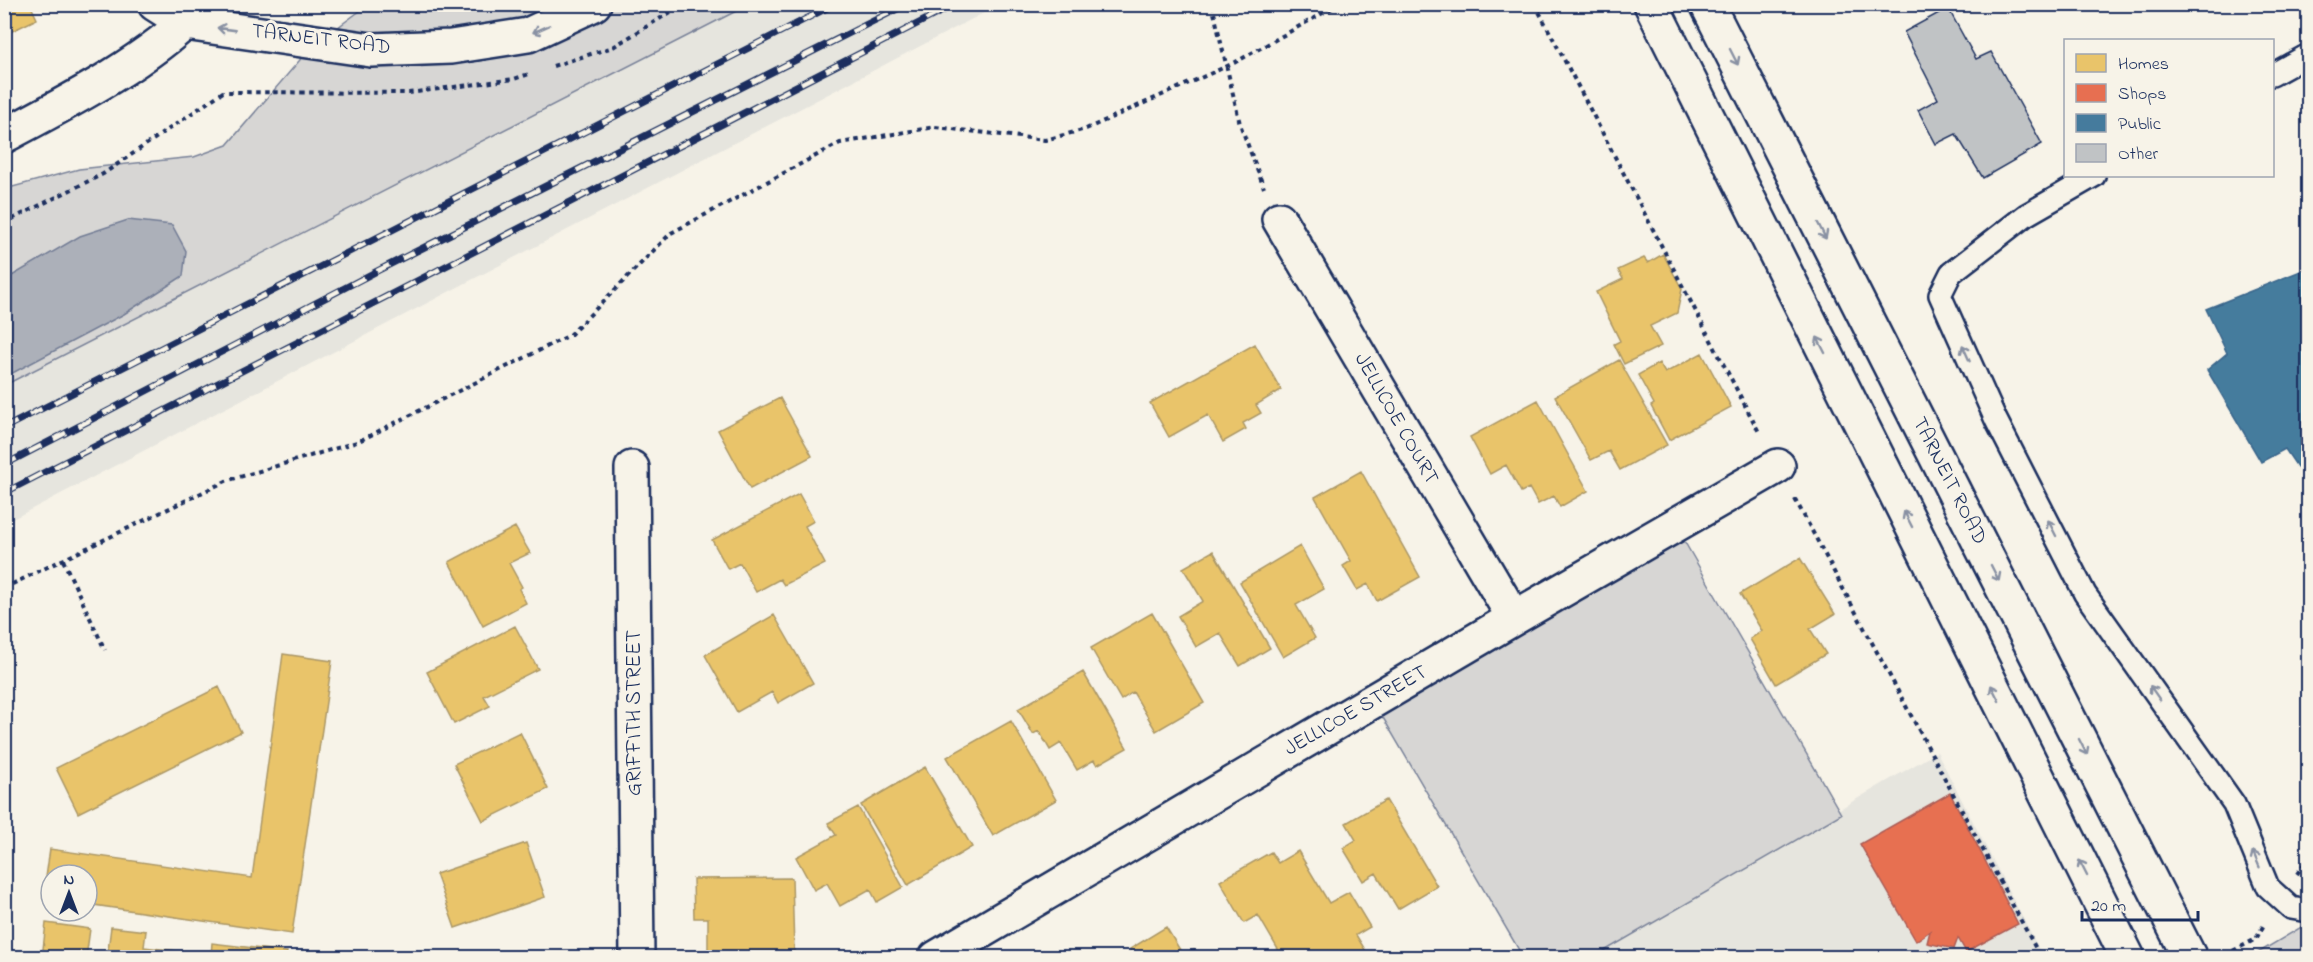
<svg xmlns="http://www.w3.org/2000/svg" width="2313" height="962" font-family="'Indie Flower',sans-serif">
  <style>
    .built { fill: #e6e5de }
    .green { fill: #d7d6d4; stroke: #798299; stroke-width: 1.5 }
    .water { fill: #acb0b9; stroke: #727c95; stroke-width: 1.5 }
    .homes { fill: #e9c46a; stroke: #ab9766; stroke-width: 1.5 }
    .shops { fill: #e76f51; stroke: #aa5c55; stroke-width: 1.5 }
    .public { fill: #457b9d; stroke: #38648a; stroke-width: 1.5 }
    .building { fill: #c0c3c5; stroke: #1b2f5e; stroke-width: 1.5 }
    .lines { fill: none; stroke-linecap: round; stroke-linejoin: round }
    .lane-casing { stroke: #1b2f5e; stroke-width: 26 }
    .street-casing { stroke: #1b2f5e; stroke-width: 38 }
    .secondary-casing { stroke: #1b2f5e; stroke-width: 38 }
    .path { stroke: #1b2f5e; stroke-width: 4; stroke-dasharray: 4.5 4.5; stroke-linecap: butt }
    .lane { stroke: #f7f3e8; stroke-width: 21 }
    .street { stroke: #f7f3e8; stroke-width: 33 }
    .secondary { stroke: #f7f3e8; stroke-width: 33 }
    .rail-casing { stroke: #1b2f5e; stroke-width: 7 }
    .rail { stroke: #f7f3e8; stroke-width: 4.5; stroke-dasharray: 14; stroke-linecap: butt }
    .oneway { stroke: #8991a3 }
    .labels { text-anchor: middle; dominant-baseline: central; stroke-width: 6; stroke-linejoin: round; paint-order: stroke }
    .street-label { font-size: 21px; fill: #1b2f5e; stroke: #f7f3e8 }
  </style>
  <rect width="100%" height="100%" fill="#f7f3e8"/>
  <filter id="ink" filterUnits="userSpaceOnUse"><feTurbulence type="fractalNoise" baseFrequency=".0167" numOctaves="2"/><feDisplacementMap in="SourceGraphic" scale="12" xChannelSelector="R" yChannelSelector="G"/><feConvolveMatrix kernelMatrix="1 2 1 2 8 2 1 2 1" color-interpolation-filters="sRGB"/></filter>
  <g filter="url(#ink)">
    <path class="built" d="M709 5H999L5 523V385L482 141Z
      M1937 752 2043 957 1585 958Z"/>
    <path class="green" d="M368 5H748L5 385V189L79 169 194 157 227 145 311 47Z
      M1683 539 1841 814 1594 957H1523L1382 716Z
      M2308 923V957H2251Z"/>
    <path class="water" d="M128 220 172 225 186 251 183 276 124 314 5 377V280L80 236Z"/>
    <path class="homes" d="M4 4H30L37 19 4 35Z
      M1663 254 1682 289 1677 313 1650 326 1661 346 1624 364 1614 344 1620 341 1596 292 1623 279 1618 270 1644 258 1648 263Z
      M1255 344 1281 390 1256 405 1261 413 1243 423 1246 429 1223 442 1208 415 1169 437 1150 403Z
      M1702 353 1731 407 1669 440 1651 406 1654 404 1638 375 1659 363 1665 373Z
      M1619 360 1667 445 1620 470 1609 451 1591 460 1555 396Z
      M780 398 812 456 750 489 718 430Z
      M1538 400 1588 491 1560 507 1554 496 1538 504 1529 488 1521 492 1506 465 1490 474 1470 437Z
      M1361 471 1420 577 1377 601 1368 584 1357 590 1343 566 1351 561 1315 497Z
      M799 494 814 521 805 526 825 564 784 585 780 579 756 592 740 563 728 569 712 540Z
      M515 527 530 553 509 563 522 587 519 589 526 603 483 626 449 562Z
      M1300 546 1324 589 1296 605 1315 638 1283 657 1240 582Z
      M1213 551 1270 648 1240 666 1220 633 1196 647 1178 616 1203 601 1183 568Z
      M1800 558 1835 614 1810 629 1826 654 1776 684 1750 639 1762 631 1740 594Z
      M1152 613 1204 703 1156 731 1133 692 1121 700 1091 648Z
      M774 615 813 683 778 703 772 692 737 712 705 655Z
      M515 626 538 669 484 696 490 706 454 724 427 672Z
      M283 654 332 661 292 934 87 904V875H51V899L43 898 50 849 252 878Z
      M1083 672 1127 748 1097 765 1094 760 1077 770 1061 743 1050 750 1039 731 1033 734 1018 709Z
      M219 687 241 732 78 813 56 768Z
      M1011 721 1056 800 993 836 947 757Z
      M520 732 548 789 483 821 454 764Z
      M925 767 972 847 908 885 861 805Z
      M1386 800 1437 886 1398 909 1376 873 1363 881 1343 848 1356 840 1346 823Z
      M858 807 903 887 877 902 870 889 840 906 827 883 814 890 796 857 836 835 828 823Z
      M526 843 545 897 455 928 436 874Z
      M1298 851 1329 903 1349 892 1370 927 1356 935 1370 958H1283L1258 915 1244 923 1220 881 1271 852 1278 863Z
      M792 878 794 952 708 954V918H694L693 879Z
      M46 923 90 929 86 958H42Z
      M111 927 146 931 144 947 211 955 212 943 287 952 286 958H107Z
      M1166 927 1183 955 1194 950 1199 958H1135L1130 949Z"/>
    <path class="shops" d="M1950 793 2018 924 1966 952 1958 938 1954 949 1927 943 1930 931 1916 941 1860 844Z"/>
    <path class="public" d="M2308 268V483L2285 449 2261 462 2207 370 2227 353 2206 309Z"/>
    <path class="building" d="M1948 8 1976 59 1991 52 2042 144 1983 178 1956 134 1936 144 1918 110 1938 99 1904 32Z"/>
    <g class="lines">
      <g class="lane-casing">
        <path id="lane" d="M2272 75 2308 55
          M2094 176 2026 215 1951 273 1940 295 1996 420 2085 594 2234 804 2268 887 2291 908 2308 911"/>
      </g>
      <g class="street-casing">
        <path id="street" d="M1279 219 1514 618
          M632 468 637 958
          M936 958 1514 618 1778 466"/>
      </g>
      <g class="secondary-casing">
        <path id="secondary" d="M155 4 185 23 371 50 451 47 528 35 594 4
          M1651 4 2128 958
          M1707 4 2190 958
          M4 136C72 100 143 64 199 10"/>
      </g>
      <path class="path" d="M1212 4 1240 124 1264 188
        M1535 4 1760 434
        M553 66 613 47 684 4
        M4 223 103 174 223 92 409 93 514 79 529 74
        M1795 499 2041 958
        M63 560 105 650
        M4 588 226 481 357 442 570 335 671 233 840 143 935 127 1045 140 1086 129 1234 63 1339 4
        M2297 874 2308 858
        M2225 955 2256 939 2265 923"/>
      <use href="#lane" class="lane"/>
      <use href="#street" class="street"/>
      <use href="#secondary" class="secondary"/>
      <g class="rail-casing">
        <path id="rail" d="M4 428 835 4
          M4 465 379 270 907 4
          M4 493 956 4"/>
      </g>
      <use href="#rail" class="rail"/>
    </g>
    <defs><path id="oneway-shaft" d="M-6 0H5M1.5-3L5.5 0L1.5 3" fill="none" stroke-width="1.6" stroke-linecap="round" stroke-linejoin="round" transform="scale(1.5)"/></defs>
    <g class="oneway">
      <use href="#oneway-shaft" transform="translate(226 29) rotate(-172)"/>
      <use href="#oneway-shaft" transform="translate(541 29) rotate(156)"/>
      <use href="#oneway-shaft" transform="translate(1734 57) rotate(63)"/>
      <use href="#oneway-shaft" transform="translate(1822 231) rotate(63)"/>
      <use href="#oneway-shaft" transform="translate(1821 345) rotate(-117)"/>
      <use href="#oneway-shaft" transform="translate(1966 353) rotate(-114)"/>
      <use href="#oneway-shaft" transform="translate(1908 519) rotate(-117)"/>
      <use href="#oneway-shaft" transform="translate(2052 528) rotate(-117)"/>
      <use href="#oneway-shaft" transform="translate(1995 573) rotate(63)"/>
      <use href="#oneway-shaft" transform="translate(1995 693) rotate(-117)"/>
      <use href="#oneway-shaft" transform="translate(2155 693) rotate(-125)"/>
      <use href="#oneway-shaft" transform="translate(2083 747) rotate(63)"/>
      <use href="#oneway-shaft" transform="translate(2256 859) rotate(-113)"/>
      <use href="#oneway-shaft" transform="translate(2083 868) rotate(-117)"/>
    </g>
  </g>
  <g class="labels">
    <g class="street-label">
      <text transform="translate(321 40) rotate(7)">TARNEIT ROAD</text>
      <text transform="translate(1396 419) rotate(60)">JELLICOE COURT</text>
      <text transform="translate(1949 481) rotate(63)">TARNEIT ROAD</text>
      <text transform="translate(1356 711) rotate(-30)">JELLICOE STREET</text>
      <text transform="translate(635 713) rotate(-90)">GRIFFITH STREET</text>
    </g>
  </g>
  <rect width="2313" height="962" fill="none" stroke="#f7f3e8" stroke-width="24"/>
  <rect x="12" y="12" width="2289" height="938" fill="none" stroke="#1b2f5e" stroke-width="2" filter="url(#ink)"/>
  <rect x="2064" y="39" width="210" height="138" fill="#f7f3e8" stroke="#9fa5b1" stroke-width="1.5"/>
  <rect x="2076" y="54" width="30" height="18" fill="#e9c46a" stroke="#9fa5b1" stroke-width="1.5"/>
  <text x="2118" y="69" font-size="18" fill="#1b2f5e">Homes</text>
  <rect x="2076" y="84" width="30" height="18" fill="#e76f51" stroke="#9fa5b1" stroke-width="1.5"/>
  <text x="2118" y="99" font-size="18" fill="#1b2f5e">Shops</text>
  <rect x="2076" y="114" width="30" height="18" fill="#457b9d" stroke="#9fa5b1" stroke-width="1.5"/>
  <text x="2118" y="129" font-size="18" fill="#1b2f5e">Public</text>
  <rect x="2076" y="144" width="30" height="18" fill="#c0c3c5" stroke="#9fa5b1" stroke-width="1.5"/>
  <text x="2118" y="159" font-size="18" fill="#1b2f5e">Other</text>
  <g transform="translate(69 893)"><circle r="28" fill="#f7f3e8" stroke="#9fa5b1" stroke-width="1.5"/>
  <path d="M0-4.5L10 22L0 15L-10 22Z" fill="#1b2f5e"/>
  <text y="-9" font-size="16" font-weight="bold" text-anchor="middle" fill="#1b2f5e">N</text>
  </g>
  <path d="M2082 911v9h116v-9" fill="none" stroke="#1b2f5e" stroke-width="3"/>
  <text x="2091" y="911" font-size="18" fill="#1b2f5e" stroke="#f7f3e8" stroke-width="4.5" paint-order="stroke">20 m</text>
</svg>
